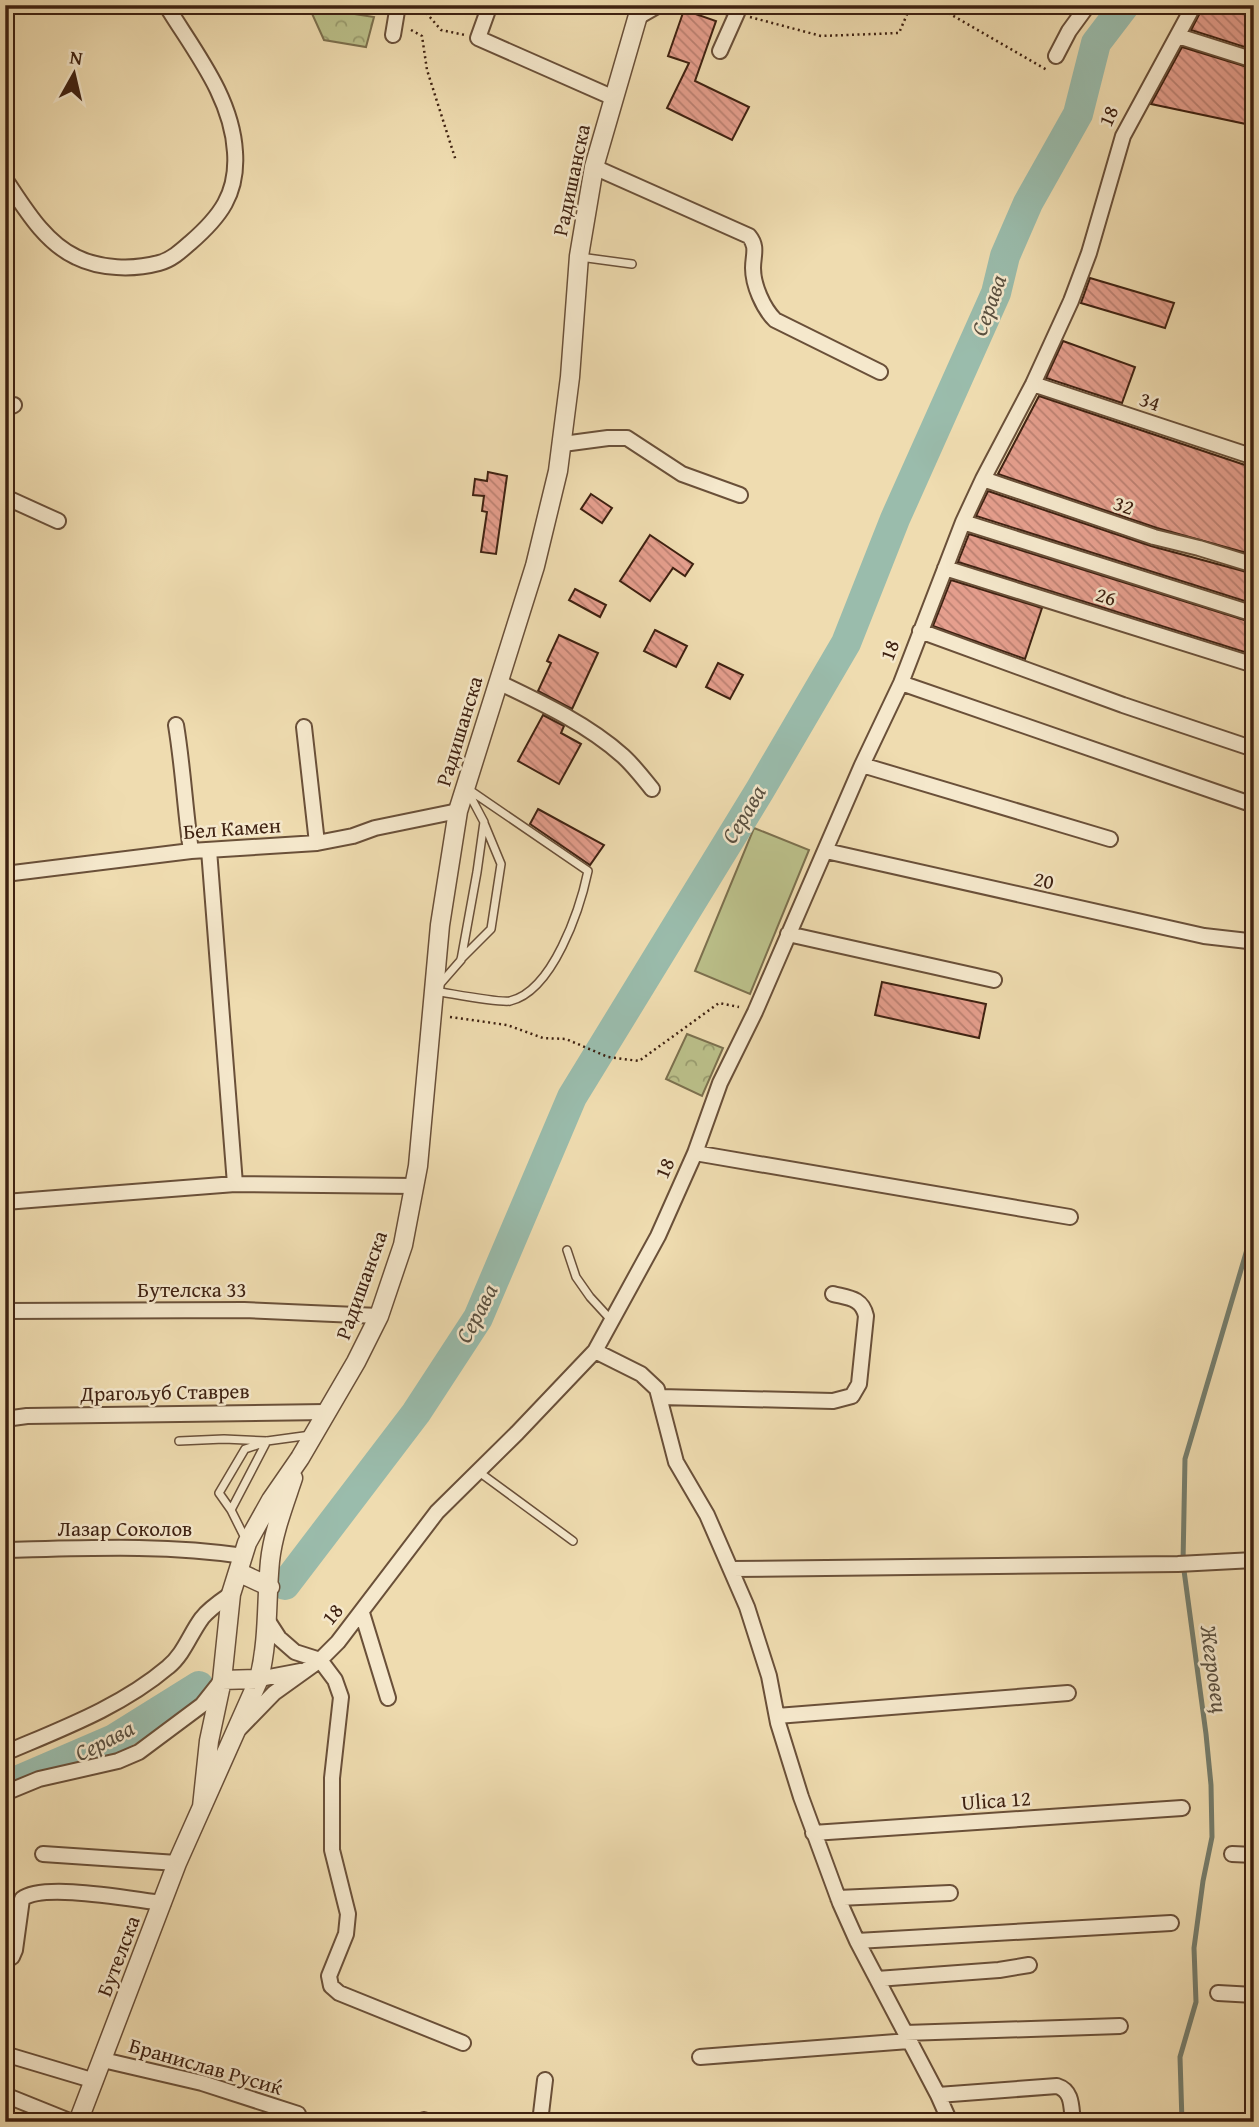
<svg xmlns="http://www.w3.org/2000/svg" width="1259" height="2127" font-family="'Gentium Book Plus',serif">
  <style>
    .park { fill: url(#park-crowns); stroke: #7c704e; stroke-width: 2 }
    .pitch { fill: #bbc08a; stroke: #7c704e; stroke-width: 2 }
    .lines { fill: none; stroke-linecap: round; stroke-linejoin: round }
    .stream { stroke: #757e6e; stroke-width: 5 }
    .river { stroke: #9abcac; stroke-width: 30 }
    .building { fill: url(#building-back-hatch); stroke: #3e2111; stroke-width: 2 }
    .service-casing { stroke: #6a5039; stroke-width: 10 }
    .minor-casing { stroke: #6a5039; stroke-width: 18 }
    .tertiary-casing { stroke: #6a5039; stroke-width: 21 }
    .path { stroke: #3e2111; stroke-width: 2.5; stroke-dasharray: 2 3.5; stroke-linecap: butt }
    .service { stroke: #f5e8cc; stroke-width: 7 }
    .minor { stroke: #f5e8cc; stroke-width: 14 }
    .tertiary { stroke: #f5e8cc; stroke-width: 18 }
    .labels { text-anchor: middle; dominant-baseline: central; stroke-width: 5; stroke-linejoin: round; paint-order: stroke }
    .street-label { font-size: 21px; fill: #3e2111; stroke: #f5e8cc }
    .water-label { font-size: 23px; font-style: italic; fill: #5a5040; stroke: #f5e8cc }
  </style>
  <defs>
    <pattern id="park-crowns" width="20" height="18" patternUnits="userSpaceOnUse" patternTransform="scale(1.75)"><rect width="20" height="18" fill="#bbc08a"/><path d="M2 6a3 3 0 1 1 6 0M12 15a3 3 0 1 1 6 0" fill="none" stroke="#999c6f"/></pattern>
    <pattern id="building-back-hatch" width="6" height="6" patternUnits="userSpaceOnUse" patternTransform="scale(1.75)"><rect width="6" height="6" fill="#e69f8e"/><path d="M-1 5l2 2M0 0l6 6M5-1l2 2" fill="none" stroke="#bc8173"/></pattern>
  </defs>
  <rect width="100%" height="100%" fill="#efdcb0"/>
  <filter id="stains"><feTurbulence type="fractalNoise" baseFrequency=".00286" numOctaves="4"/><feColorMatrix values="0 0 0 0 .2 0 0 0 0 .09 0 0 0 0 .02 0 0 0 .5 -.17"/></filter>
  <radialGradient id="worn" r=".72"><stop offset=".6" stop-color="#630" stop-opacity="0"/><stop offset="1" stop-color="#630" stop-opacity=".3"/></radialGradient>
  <path class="park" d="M309 7 374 17 366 47 324 40Z
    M687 1034 723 1048 702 1096 666 1079Z"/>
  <path class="pitch" d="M754 828 809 850 750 994 695 971Z"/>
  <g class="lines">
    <path class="stream" d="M1182 2122 1180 2057 1196 2002 1194 1948 1203 1881 1212 1837 1211 1785 1206 1734 1183 1563 1185 1459 1254 1226"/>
    <path class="river" d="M285 1585 416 1413 478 1318 572 1097 760 790 846 643 895 519 996 293 1005 256 1028 203 1078 114 1096 43 1125 5
      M5 1786 114 1739 199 1686"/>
  </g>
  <path class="building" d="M1204 5H1254V50L1191 30Z
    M684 10 716 21 695 81 749 107 732 140 667 108 689 63 668 56Z
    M1182 47 1254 69V99L1246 124 1151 104Z
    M1090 278 1174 303 1165 328 1081 303Z
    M1063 341 1135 367 1122 403 1046 378Z
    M1039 396 1254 468V555L1157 528 998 474Z
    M488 472 507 476 496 554 481 552 487 512 482 511 484 496 473 495 475 479 487 481Z
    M988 491 1151 546 1254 574V604L976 516Z
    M591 494 612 508 602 523 581 509Z
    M969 534 1254 623V655L958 562Z
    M650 535 693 564 685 576 673 568 650 601 620 581Z
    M951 580 1042 608 1025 659 933 626Z
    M575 589 606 605 600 617 569 600Z
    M655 630 687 646 676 667 644 651Z
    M559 635 598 653 572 709 538 691 551 663 547 661Z
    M718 663 743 675 730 699 706 687Z
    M543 715 564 726 561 733 581 744 559 784 518 761Z
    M538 809 604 845 590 865 530 824Z
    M882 982 986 1004 979 1038 875 1015Z"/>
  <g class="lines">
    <g class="service-casing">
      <path id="service" d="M580 257 632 264
        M461 959 491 929 501 864 484 823
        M440 984 461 960 477 872 484 822 467 790
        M434 991C449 993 498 1003 510 1001 553 991 580 909 588 871L465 787
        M567 1250 576 1277 590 1297 612 1321
        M179 1441 224 1439 267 1441 311 1435
        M479 1472 573 1541
        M231 1510 219 1493 245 1449 263 1443
        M246 1540 231 1510 267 1441"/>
    </g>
    <g class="minor-casing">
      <path id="minor" d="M487 13 478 38 614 98
        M638 17 659 5
        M393 35 398 5
        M1178 36 1254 60
        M720 51 737 13 727 5
        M1056 56 1069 31 1088 5
        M594 167 749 236C758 247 753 255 753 268 753 285 763 308 775 320L880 372
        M5 179C24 207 44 242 76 257 100 269 133 270 159 263 171 260 181 251 190 243 220 217 238 194 235 152 232 97 194 51 166 5
        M1033 384 1254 457
        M5 409 14 405
        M563 444 608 438H627L682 474 740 495
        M983 479 1154 537 1199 548 1254 565
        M5 497 58 521
        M963 522 1254 614
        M945 568 1254 665
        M920 631 1123 705 1254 749
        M498 682C542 703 587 724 623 756 634 766 643 778 652 789
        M901 683 1245 802
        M176 725C183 767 185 809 191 851
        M304 727 317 843
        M862 765 1110 839
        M209 850 235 1184
        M826 851 1204 936 1248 941 1254 940
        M5 874 191 851 317 843 353 836 375 828 458 811
        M788 934 994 980
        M695 1153 1070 1217
        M5 1202 235 1184 415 1186
        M5 1311 244 1310 379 1316
        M595 1351 641 1374 657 1389 676 1462 707 1515 747 1607 769 1676 778 1723 801 1797 840 1903 857 1941 938 2095 950 2122
        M660 1397 833 1401 852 1396 859 1384 866 1316C862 1298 849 1298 833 1294
        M5 1419 27 1416 326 1412
        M5 1550C86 1548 165 1544 244 1556
        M731 1569 1178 1564 1254 1560
        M362 1613 388 1698
        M268 1621 279 1638 295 1652 320 1660 335 1680 341 1697 332 1778V1850L348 1914 346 1934 329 1976 331 1986 339 1993 463 2043
        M259 1679 301 1671
        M777 1716 1068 1693
        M240 1728 274 1693 320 1660 338 1642 437 1512 517 1433 595 1351 658 1236 695 1153 720 1083 755 1012 862 765 901 683 963 522 983 479 1033 384 1071 301 1089 253 1123 136 1194 5
        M5 1753C61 1729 121 1707 168 1667 184 1654 190 1634 202 1618 210 1608 221 1601 231 1594
        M5 1793 39 1779 118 1761 139 1752 202 1705 221 1681
        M813 1833 1182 1808
        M43 1854 177 1863
        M1232 1854 1254 1855
        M838 1898 950 1893
        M857 1941 1171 1923
        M5 1960 12 1957 15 1950 22 1899C43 1882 134 1900 163 1903
        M877 1979 999 1970 1029 1965
        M1218 1993 1254 1995
        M905 2033 1120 2026
        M8 2055 95 2081
        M700 2057 909 2041
        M103 2060 202 2083 298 2114
        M5 2095 72 2122
        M938 2095 1057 2086C1073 2091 1071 2107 1073 2122
        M424 2122V2120
        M540 2122 545 2080"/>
    </g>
    <g class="tertiary-casing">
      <path id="tertiary" d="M238 1572 270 1587
        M222 1680 259 1679
        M202 1807 209 1741 222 1680 231 1594 247 1543 271 1500 300 1458 356 1362 379 1316 403 1245 418 1166 440 925 458 811 535 566 558 471 570 377 579 256 594 167 641 5
        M78 2122 177 1863 259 1679C269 1638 266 1602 270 1561 273 1533 284 1505 293 1478"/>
    </g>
    <path class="path" d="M941 5 950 14 1047 70
      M412 6 423 9 441 30 465 35
      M750 17 821 36 899 33 911 5
      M411 30 422 36 427 70 456 161
      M450 1017 507 1025 543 1038 566 1039 608 1057 639 1061 719 1003 739 1007"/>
    <use href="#service" class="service"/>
    <use href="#minor" class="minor"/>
    <use href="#tertiary" class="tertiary"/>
  </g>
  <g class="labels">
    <g class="street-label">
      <text transform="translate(1108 116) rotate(-66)">18</text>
      <text transform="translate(571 180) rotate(-78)">Радишанска</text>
      <text transform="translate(1150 401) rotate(19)">34</text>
      <text transform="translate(1124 505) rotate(19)">32</text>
      <text transform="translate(1106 596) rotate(17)">26</text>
      <text transform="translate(889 650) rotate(-69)">18</text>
      <text transform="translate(459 731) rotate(-73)">Радишанска</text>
      <text transform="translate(232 828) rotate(-4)">Бел Камен</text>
      <text transform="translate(1044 880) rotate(13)">20</text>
      <text transform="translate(664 1168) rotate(-67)">18</text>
      <text transform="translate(361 1285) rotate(-70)">Радишанска</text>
      <text x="192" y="1289">Бутелска 33</text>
      <text transform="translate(165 1392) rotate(-1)">Драгољуб Ставрев</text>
      <text x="125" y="1528">Лазар Соколов</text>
      <text transform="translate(332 1614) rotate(-50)">18</text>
      <text transform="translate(996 1800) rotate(-4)">Ulica 12</text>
      <text transform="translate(118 1956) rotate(-69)">Бутелска</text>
      <text transform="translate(206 2066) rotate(16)">Бранислав Русиќ</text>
    </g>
    <g class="water-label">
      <text transform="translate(988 305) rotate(-70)">Серава</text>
      <text transform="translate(743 814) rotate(-59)">Серава</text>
      <text transform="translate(476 1313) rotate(-62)">Серава</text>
      <text transform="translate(1215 1669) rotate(82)">Жегровец</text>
      <text transform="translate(104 1740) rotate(-27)">Серава</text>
    </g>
  </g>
  <rect width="1259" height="2127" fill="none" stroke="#efdcb0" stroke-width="28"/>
  <rect x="7" y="7" width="1245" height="2113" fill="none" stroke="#3e2111" stroke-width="3.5"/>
  <rect x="14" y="14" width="1231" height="2099" fill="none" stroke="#3e2111" stroke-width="2"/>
  <g transform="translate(74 74) rotate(8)" stroke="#f5e8cc" stroke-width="5" paint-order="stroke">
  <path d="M0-5L12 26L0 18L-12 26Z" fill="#3e2111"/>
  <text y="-10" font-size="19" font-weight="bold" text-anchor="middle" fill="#3e2111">N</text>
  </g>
  <rect width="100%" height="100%" filter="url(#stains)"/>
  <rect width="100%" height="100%" fill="url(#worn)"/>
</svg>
